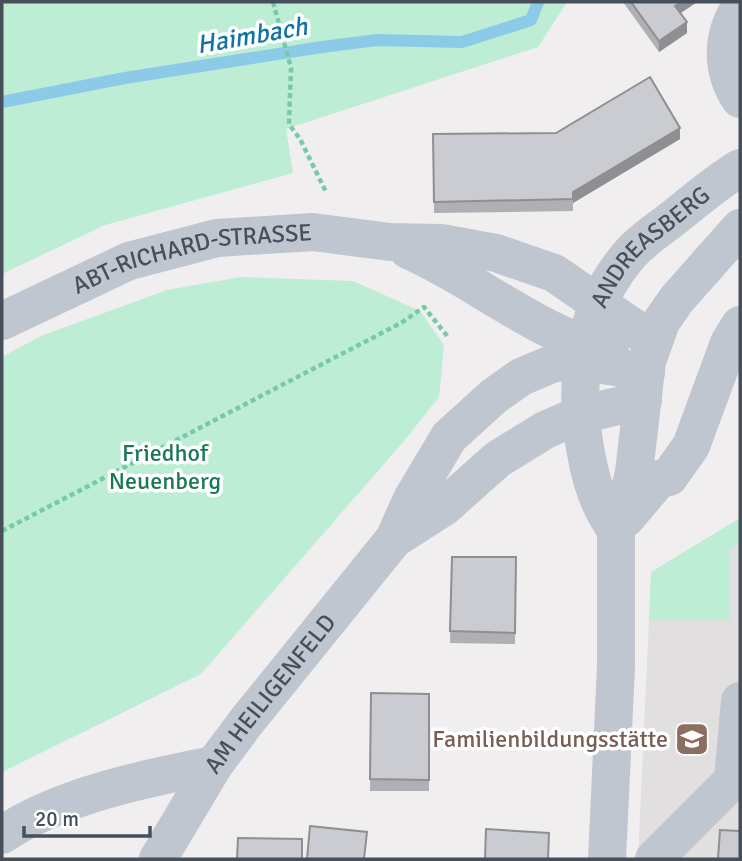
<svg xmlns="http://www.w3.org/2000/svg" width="742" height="861" font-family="Signika,sans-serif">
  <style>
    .education { fill: #e1dfdf }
    .green { fill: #bdedd5 }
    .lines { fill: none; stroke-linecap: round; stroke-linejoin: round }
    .stream { stroke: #8ccbe8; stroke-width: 12 }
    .path { stroke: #77c9a9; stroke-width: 4.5; stroke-dasharray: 5 3.5; stroke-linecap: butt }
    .minor { stroke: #bfc6cf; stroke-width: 38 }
    .wall { fill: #afafb5 }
    .shaded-wall { fill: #8e8f93 }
    .building { fill: #cbccd2; stroke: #8e8f93; stroke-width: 2 }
    .labels { text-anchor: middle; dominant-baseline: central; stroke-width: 7; stroke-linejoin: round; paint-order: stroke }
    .street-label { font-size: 24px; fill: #474f5a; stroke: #fff }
    .park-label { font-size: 24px; fill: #1a7954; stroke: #fff }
    .education-label { font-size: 24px; fill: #785e54; stroke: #fff; text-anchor: end }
    .water-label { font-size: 26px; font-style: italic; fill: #1175a3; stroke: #fff }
  </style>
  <rect width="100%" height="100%" fill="#f0eeee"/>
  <path class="education" d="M740 543V859H638L649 620H730V549Z"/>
  <path class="green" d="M2 2H567L538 47 286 129 293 173 105 225 2 274Z
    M241 277 353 281 420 311 444 345 439 397 404 441 201 674 2 772V357L41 336 167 290Z
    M740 518V543L730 549V620H649L651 572Z"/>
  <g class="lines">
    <path class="stream" d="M2 102 125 78 322 47 377 40 462 42 531 20 538 2"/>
    <path class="path" d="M273 2 291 68 289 124 300 139 326 192
      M2 531 401 323 424 307 448 337"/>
    <g class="minor">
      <path d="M740 7C721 37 721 70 740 99"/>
      <path d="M408 250C478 281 535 333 610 352"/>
      <path id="s1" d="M2 321 129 261 217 238 313 232 390 242 441 243 496 253 554 273 653 341"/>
      <path d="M626 518 659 479 669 477 691 446 729 343 740 325"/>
      <path id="s2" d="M616 530C595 501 588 470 583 435 574 371 587 303 630 254 642 240 661 228 676 216 697 199 717 182 740 168"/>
      <path d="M394 539 444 507 498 459 545 430 580 415 643 400"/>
      <path d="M2 835C59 796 147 778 214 765"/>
      <path id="s3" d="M158 859 214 765 246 722 394 539 412 499 449 437 494 396 521 377 554 363 584 362 646 372"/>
      <path d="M607 859 616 667V530L626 507 634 472 647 361 661 322 677 299 740 228"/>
      <path d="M654 859 733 780 740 701"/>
    </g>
  </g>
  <path class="wall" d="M623 2H697L680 13 687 33 659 52Z
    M433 134 680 139 573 203V211L434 213Z
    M452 557H516L515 644 450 643Z
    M371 693 429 694V791H370Z"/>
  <path class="shaded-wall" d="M681 2H697L675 17V6Z
    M687 22V33L659 52V41Z
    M680 128V139L573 203V192Z"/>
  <path class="building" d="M631 2H681L675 6 687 22 659 41Z
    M650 77 680 128 573 192V199L434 202 433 134 556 133Z
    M452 557H516L515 633 450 631Z
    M371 693 429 694V780L370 779Z
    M310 826 367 832 364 859H307Z
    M486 829 549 833 548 859H485Z
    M720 830 740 831V859H718Z
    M238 838 302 839V859H237Z"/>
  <defs>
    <g id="school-square" transform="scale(1.75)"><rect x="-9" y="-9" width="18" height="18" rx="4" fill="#8d6e63" stroke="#fff"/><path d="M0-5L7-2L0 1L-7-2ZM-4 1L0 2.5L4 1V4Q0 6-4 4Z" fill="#fff"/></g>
  </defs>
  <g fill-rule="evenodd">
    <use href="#school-square" x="692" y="739"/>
  </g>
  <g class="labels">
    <g class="street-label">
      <text stroke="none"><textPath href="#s2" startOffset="313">ANDREASBERG</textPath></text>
      <text stroke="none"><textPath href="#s1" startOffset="203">ABT-RICHARD-STRASSE</textPath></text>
      <text stroke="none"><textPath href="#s3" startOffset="200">AM HEILIGENFELD</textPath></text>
    </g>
    <g class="park-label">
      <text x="165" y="453">Friedhof<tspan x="165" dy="28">Neuenberg</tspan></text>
    </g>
    <g class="education-label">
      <text x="668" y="739">Familienbildungsstätte</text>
    </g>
    <g class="water-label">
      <text transform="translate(252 36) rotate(-10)">Haimbach</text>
    </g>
  </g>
  <rect width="742" height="861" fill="none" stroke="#474f5a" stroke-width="7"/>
  <path d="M24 826v10h126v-10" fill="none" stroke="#474f5a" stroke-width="3.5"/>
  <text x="35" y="826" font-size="21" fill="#474f5a" stroke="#ffffff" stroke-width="5" paint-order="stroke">20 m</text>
</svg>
